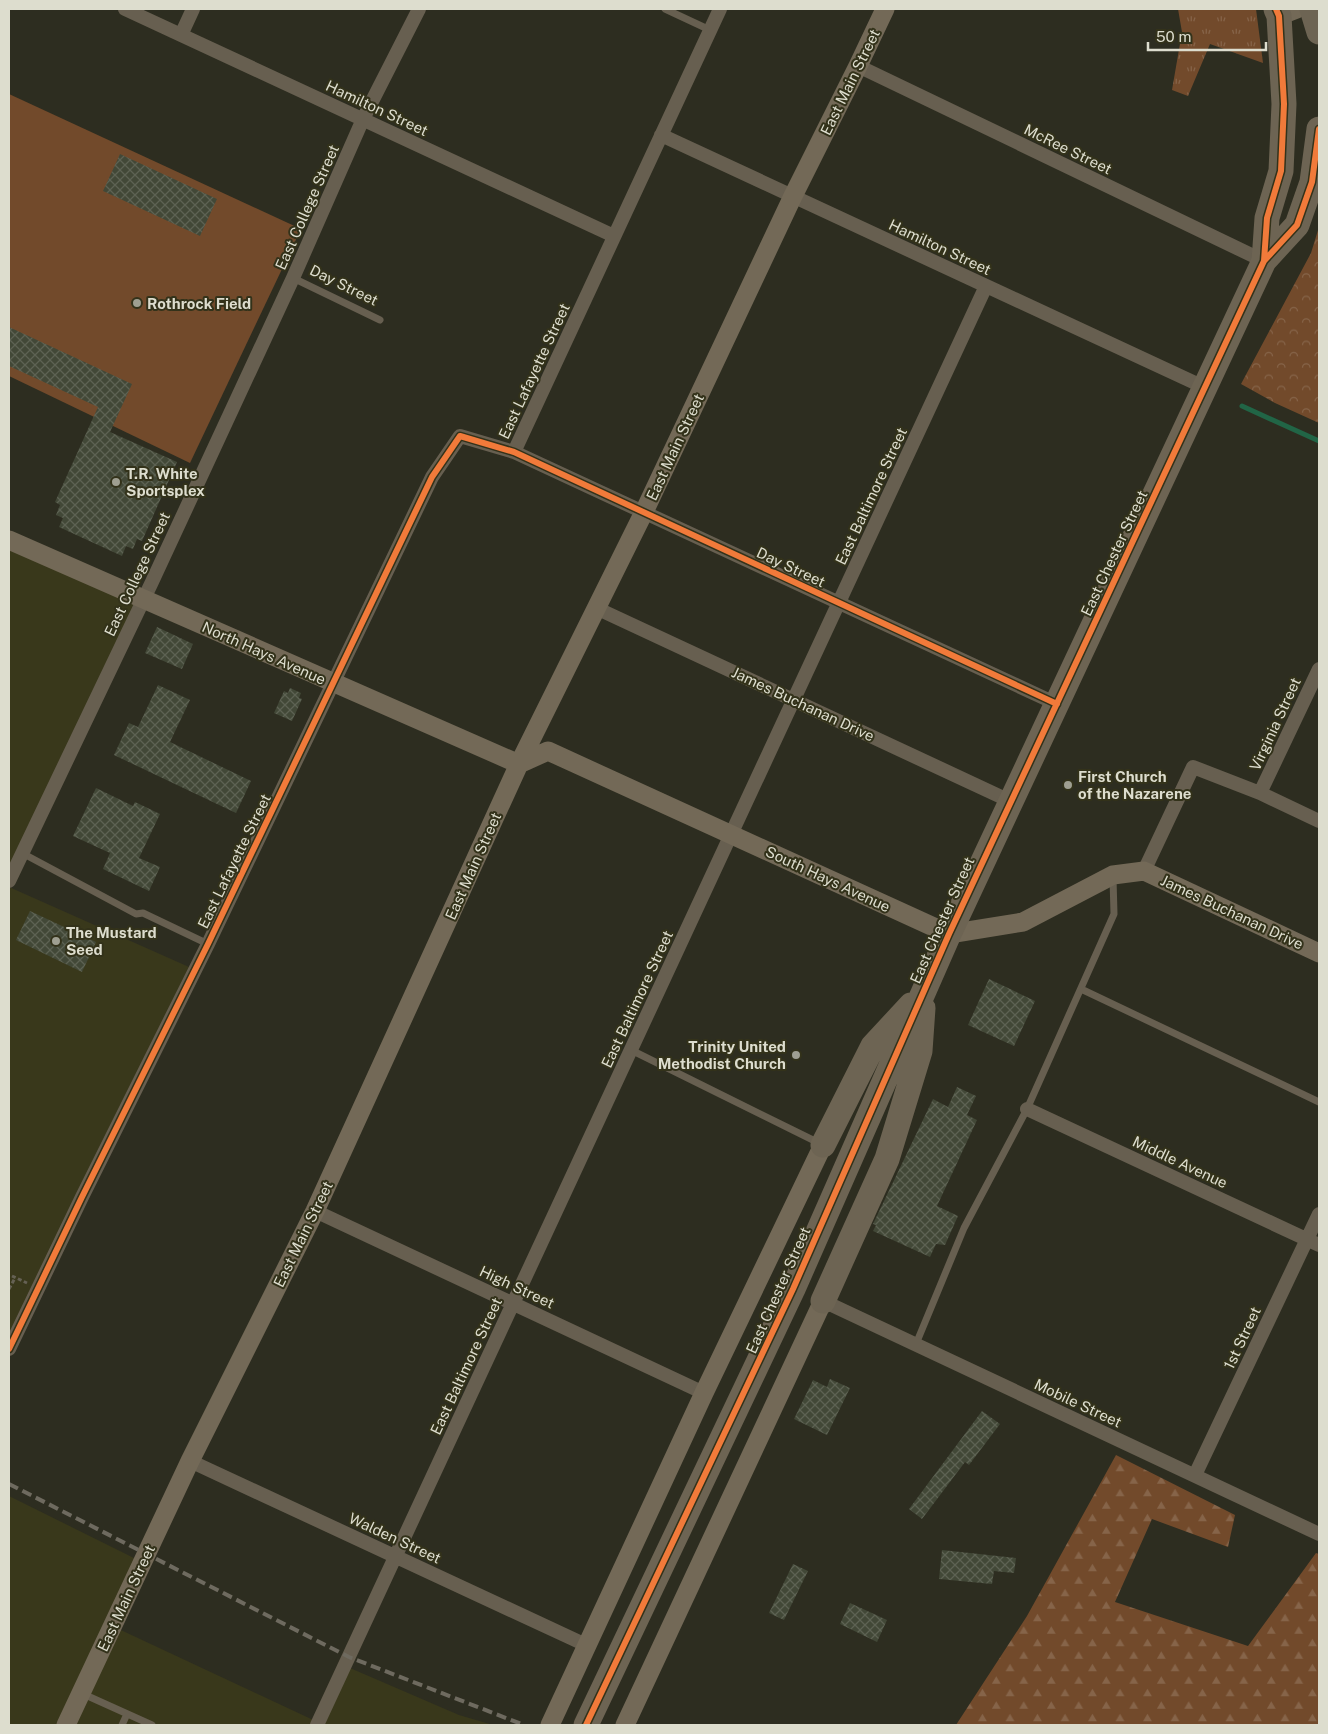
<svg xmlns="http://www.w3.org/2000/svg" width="1328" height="1734" font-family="'Public Sans',sans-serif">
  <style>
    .built { fill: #39381b }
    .grass { fill: url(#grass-tufts) }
    .forest { fill: url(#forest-firs) }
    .park { fill: url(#park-crowns) }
    .pitch { fill: #724a2b }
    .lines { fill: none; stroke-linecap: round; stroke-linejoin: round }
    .stream { stroke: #216546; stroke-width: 5 }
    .building { fill: url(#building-cross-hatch) }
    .path { stroke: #656154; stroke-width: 3; stroke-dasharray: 4 2.5; stroke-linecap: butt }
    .lane { stroke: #675f50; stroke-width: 7 }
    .street { stroke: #675f50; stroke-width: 14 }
    .secondary { stroke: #736957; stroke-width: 19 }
    .highway { stroke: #6d6453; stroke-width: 25 }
    .rail { stroke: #6e6a5f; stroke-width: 4; stroke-dasharray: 10 5; stroke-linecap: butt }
    .cycleway-casing { stroke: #33321a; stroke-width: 9 }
    .cycleway { stroke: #f17a3a; stroke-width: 6 }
    .poi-dot { fill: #9f9f91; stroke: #33321a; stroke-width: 2 }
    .labels { text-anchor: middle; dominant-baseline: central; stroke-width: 4; stroke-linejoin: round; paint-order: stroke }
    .street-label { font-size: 15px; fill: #ddddce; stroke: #33321a }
    .poi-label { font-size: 15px; font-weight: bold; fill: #ddddce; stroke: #33321a; text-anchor: start }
  </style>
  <defs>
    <pattern id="grass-tufts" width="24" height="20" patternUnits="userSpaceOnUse" patternTransform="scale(1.25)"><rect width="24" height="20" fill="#724a2b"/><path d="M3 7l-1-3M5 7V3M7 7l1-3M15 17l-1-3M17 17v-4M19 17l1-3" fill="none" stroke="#866449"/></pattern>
    <pattern id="forest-firs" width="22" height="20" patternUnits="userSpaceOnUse" patternTransform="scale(1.25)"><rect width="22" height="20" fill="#724a2b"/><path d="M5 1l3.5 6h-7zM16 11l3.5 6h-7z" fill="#866449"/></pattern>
    <pattern id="park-crowns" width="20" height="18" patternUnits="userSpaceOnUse" patternTransform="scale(1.25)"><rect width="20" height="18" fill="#724a2b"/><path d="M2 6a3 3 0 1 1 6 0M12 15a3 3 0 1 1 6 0" fill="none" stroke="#866449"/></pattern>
    <pattern id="building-cross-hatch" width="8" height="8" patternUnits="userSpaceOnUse" patternTransform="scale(1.25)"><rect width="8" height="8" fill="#424837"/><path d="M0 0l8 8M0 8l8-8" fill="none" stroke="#5d6253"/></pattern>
  </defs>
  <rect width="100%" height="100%" fill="#2d2d20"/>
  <path class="built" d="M9 549 135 604 9 868Z
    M9 887 189 967 9 1335Z
    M9 1496 136 1559 108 1624 324 1725H9Z
    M350 1668 459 1715 493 1725H324Z"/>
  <path class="grass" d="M1178 9H1256L1263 63 1210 44 1188 96 1172 90 1182 32Z"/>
  <path class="forest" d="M1116 1455 1235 1515 1228 1547 1152 1519 1115 1602 1248 1646 1316 1553 1319 1554V1725H956L1027 1616Z"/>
  <path class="park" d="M1319 227V423L1275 403 1241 384 1311 253Z"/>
  <path class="pitch" d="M9 94 301 229 190 463 9 376Z"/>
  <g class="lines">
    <path class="stream" d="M1242 406 1319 441"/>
  </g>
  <path class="building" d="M120 154 217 199 200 236 103 191Z
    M9 327 132 384 110 432 177 462 142 541 137 539 133 549 126 546 122 556 59 527 63 518 56 515 60 505 55 502 98 407 9 366Z
    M157 627 193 644 182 669 145 653Z
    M158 685 190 700 170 742 251 781 236 813 114 755 129 723 138 727Z
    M290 688 301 693 299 698 302 699 292 721 274 713 284 691 288 693Z
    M96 788 133 806 135 802 160 814 139 858 160 867 149 891 103 869 110 853 73 836Z
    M30 911 96 942 82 972 16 940Z
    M989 979 1035 1001 1014 1046 968 1025Z
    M957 1087 976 1096 967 1115 977 1120 937 1206 958 1216 945 1245 936 1244 930 1257 873 1231 876 1225 873 1224 933 1099 948 1107Z
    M830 1379 850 1388 827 1435 794 1419 813 1380 827 1387Z
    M982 1411 1000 1424 969 1465 965 1462 922 1519 909 1509Z
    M942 1550 1016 1558 1014 1573 994 1571 992 1584 939 1579Z
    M793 1564 808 1571 784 1620 769 1613Z
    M850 1603 887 1620 877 1642 840 1624Z"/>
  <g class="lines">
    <path class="path" d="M12 1276 27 1283
      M9 1289 15 1278"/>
    <path class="lane" d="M665 9 710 30
      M293 278 380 320
      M22 853 136 914 143 913 208 944
      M1081 989 1319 1102
      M631 1050 819 1143
      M916 1344 964 1228 1027 1109 1114 914 1113 878
      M81 1693 152 1725
      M122 1725 127 1714"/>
    <path class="street" d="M125 9 614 236
      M181 35 193 9
      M858 66 1264 261
      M661 135 1206 388
      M514 452 720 9
      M596 608 1010 801
      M1260 793 1319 669
      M1144 871 1193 767 1260 793 1319 821
      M9 881 151 584 293 278 363 119 419 9
      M1027 1109 1319 1245
      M315 1211 704 1393
      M823 1301 1319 1534
      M9 1349 82 1197 208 944 432 477 460 436 514 452 1057 704
      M190 1461 586 1645
      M1195 1475 1319 1214
      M317 1725 986 286"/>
    <path class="secondary" d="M1279 16 1297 9
      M9 540 519 764
      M519 764 548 751 949 934 1023 922 1113 875 1144 871 1319 953
      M66 1725 190 1461 315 1211 519 764 644 512 793 196 858 66 885 9
      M550 1725 704 1393 823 1145
      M625 1725 823 1301"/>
    <path class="highway" d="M1312 9 1319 32
      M1264 261 1267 218 1281 171 1284 104 1279 16 1276 9
      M823 1145 873 1046 911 1005
      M823 1301 887 1159 920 1051 923 1008
      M586 1725 793 1289 949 934 1264 261 1297 225 1312 182 1319 129"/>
    <path class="rail" d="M9 1484 349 1657 524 1725"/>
    <g class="cycleway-casing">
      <path id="cycleway" d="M1264 261 1267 218 1281 171 1284 104 1279 16 1276 9
        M9 1349 82 1197 208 944 432 477 460 436 514 452 1057 704
        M586 1725 793 1289 949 934 1264 261 1297 225 1312 182 1319 129"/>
    </g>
    <use href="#cycleway" class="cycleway"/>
  </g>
  <g class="poi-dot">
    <circle cx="137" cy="303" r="5"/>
    <circle cx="116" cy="482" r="5"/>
    <circle cx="1068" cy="785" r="5"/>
    <circle cx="56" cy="941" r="5"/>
    <circle cx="796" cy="1055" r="5"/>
  </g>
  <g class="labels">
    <g class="street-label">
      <text transform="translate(850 82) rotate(-64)">East Main Street</text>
      <text transform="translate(377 108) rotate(25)">Hamilton Street</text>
      <text transform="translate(1068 149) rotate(26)">McRee Street</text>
      <text transform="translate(307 207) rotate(-66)">East College Street</text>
      <text transform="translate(940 247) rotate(25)">Hamilton Street</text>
      <text transform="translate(344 285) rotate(26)">Day Street</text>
      <text transform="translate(534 371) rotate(-65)">East Lafayette Street</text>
      <text transform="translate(675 447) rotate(-65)">East Main Street</text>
      <text transform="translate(871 496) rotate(-65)">East Baltimore Street</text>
      <text transform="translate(1114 553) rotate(-65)">East Chester Street</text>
      <text transform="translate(791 567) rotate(25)">Day Street</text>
      <text transform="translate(137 574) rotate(-65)">East College Street</text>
      <text transform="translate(264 653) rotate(24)">North Hays Avenue</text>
      <text transform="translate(803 704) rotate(25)">James Buchanan Drive</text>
      <text transform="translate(1275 724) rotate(-65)">Virginia Street</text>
      <text transform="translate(234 861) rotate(-64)">East Lafayette Street</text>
      <text transform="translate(473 866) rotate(-66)">East Main Street</text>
      <text transform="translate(828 879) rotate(25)">South Hays Avenue</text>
      <text transform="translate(1232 912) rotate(25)">James Buchanan Drive</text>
      <text transform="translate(942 920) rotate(-66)">East Chester Street</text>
      <text transform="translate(637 999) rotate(-65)">East Baltimore Street</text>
      <text transform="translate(1180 1162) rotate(25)">Middle Avenue</text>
      <text transform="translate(303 1234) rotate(-64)">East Main Street</text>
      <text transform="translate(517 1287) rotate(25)">High Street</text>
      <text transform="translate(778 1290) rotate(-66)">East Chester Street</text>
      <text transform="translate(1242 1338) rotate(-65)">1st Street</text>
      <text transform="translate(466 1366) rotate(-65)">East Baltimore Street</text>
      <text transform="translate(1078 1403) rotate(25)">Mobile Street</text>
      <text transform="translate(395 1538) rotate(25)">Walden Street</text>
      <text transform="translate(126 1598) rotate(-65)">East Main Street</text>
    </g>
    <g class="poi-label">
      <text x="147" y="303">Rothrock Field</text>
      <text x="126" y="473">T.R. White<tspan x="126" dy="17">Sportsplex</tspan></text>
      <text x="1078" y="776">First Church<tspan x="1078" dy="17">of the Nazarene</tspan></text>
      <text x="66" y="932">The Mustard<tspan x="66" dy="17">Seed</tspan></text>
      <text x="786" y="1046" text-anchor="end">Trinity United<tspan x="786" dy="17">Methodist Church</tspan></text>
    </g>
  </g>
  <rect width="1328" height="1734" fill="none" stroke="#ddddce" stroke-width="20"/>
  <path d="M1148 42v8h118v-8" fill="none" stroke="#ddddce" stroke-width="2.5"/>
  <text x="1156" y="42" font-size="15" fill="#ddddce" stroke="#33321a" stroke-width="4" paint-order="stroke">50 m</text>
</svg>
